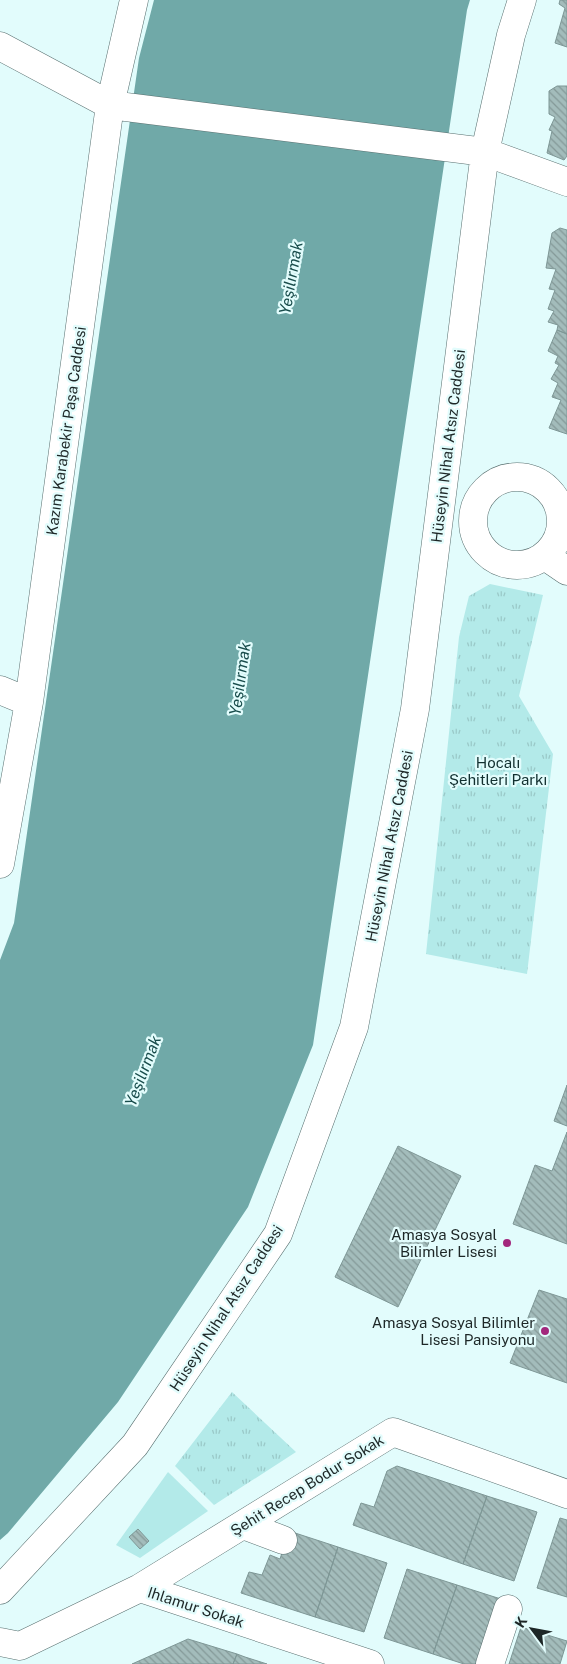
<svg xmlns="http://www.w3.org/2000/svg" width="567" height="1664" font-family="'Public Sans',sans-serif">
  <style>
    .green { fill: #b3eae9 }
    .park { fill: url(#park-tufts) }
    .water { fill: #70a9a8 }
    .building { fill: url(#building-back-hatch); stroke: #7e9796 }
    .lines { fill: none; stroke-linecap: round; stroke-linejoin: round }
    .minor-casing { stroke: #586f6f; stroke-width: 29 }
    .minor { stroke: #fff; stroke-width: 28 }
    .poi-dot { fill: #a2277c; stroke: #e2fcfc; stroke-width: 2 }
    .labels { text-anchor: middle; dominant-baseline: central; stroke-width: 4.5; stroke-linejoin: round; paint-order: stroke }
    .street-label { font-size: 15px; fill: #1d2727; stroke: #e2fcfc }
    .park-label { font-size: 15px; fill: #123030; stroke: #e2fcfc }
    .poi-label { font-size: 15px; fill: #1d2727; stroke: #e2fcfc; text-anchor: end }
    .water-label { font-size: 16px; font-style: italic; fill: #184c4b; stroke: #e2fcfc }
  </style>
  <defs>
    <pattern id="park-tufts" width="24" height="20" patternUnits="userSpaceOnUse" patternTransform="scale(1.25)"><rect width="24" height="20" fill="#b3eae9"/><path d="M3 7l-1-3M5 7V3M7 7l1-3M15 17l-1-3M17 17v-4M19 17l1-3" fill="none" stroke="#9ac9c8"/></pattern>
    <pattern id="building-back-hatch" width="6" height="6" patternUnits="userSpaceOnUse" patternTransform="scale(1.25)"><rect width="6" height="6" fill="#a3bcbb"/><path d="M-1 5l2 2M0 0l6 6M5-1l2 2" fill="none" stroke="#849998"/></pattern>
  </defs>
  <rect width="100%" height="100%" fill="#e2fcfc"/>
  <path class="green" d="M168 1472 208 1511 140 1558 116 1545Z"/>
  <path class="park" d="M490 584 543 595 519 696 553 754 527 974 426 954 459 637 469 596Z
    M232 1392 296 1452 214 1505 175 1466Z"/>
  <path class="water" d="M154 0H470L467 10 313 1045 248 1207 118 1402 8 1533 0 1540V960L14 923 139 58Z"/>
  <path class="building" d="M560 0H567V47L555 43 565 8 559 4Z
    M557 86H567V156L564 160 547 153 552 131 549 130 555 117 549 114V91Z
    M560 228 567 230V334L557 330 558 325 548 322 554 311 548 309 555 290 549 289 556 269 546 268 552 233Z
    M557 330 567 334V434L549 428 561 400 552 397 558 383 551 379 559 365 555 363 558 356 548 351Z
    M567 1085V1126L554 1121Z
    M567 1132V1244L513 1224 535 1165 552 1171Z
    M398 1146 461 1176 398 1307 335 1277Z
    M539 1290 567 1299V1383L510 1363Z
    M397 1466 487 1496 463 1564 353 1525 361 1503 374 1507 387 1471Z
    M487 1496 537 1512 514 1581 463 1564Z
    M560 1518 567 1520V1597L537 1588Z
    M138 1529 149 1541 140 1549 129 1537Z
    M289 1531 338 1547 315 1617 241 1593 249 1572 262 1575 270 1555 280 1559Z
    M338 1547 387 1563 364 1632 315 1617Z
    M407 1569 457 1585 433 1654 384 1638Z
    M457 1585 504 1600 483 1664H464L433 1654Z
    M521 1627 567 1641 560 1664H509Z
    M188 1639 237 1654 233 1664H132Z
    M237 1654 245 1657 267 1664H233Z"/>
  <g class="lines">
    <g class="minor-casing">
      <path id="minor" d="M0 46 110 105 485 152 567 182
        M473 521a44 44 0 1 1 88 0a44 44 0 1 1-88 0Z
        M545 556 567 571
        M0 690 29 702
        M0 864 29 702 110 105 134 0
        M243 1525 283 1540
        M140 1588 393 1432 567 1494
        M0 1590 135 1445 278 1234 354 1027 415 709 485 152 511 35 522 0
        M0 1642 20 1646 140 1588 370 1664
        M490 1664 508 1609"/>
    </g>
    <use href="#minor" class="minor"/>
  </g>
  <g class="poi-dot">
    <circle cx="507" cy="1243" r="5"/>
    <circle cx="545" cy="1331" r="5"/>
  </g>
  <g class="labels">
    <g class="street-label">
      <text transform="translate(66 431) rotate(-82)">Kazım Karabekir Paşa Caddesi</text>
      <text transform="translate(448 446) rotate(-83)">Hüseyin Nihal Atsız Caddesi</text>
      <text transform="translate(389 846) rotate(-79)">Hüseyin Nihal Atsız Caddesi</text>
      <text transform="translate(226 1308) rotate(-57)">Hüseyin Nihal Atsız Caddesi</text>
      <text transform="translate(307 1485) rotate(-32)">Şehit Recep Bodur Sokak</text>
      <text transform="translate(196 1607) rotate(18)">Ihlamur Sokak</text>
    </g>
    <g class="park-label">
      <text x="498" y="762">Hocalı<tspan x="498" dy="17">Şehitleri Parkı</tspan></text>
    </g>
    <g class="poi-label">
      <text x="497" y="1234">Amasya Sosyal<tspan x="497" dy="17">Bilimler Lisesi</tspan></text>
      <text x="535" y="1322">Amasya Sosyal Bilimler<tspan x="535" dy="17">Lisesi Pansiyonu</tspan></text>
    </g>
    <g class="water-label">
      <text transform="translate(291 278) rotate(-80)">Yeşilırmak</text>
      <text transform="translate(240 679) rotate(-82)">Yeşilırmak</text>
      <text transform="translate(143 1071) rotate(-69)">Yeşilırmak</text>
    </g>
  </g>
  <g transform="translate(532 1629) rotate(302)" stroke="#e2fcfc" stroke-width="4" paint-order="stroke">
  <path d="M0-4L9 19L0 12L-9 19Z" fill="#1d2727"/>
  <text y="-8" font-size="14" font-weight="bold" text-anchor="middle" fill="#1d2727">K</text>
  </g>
</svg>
